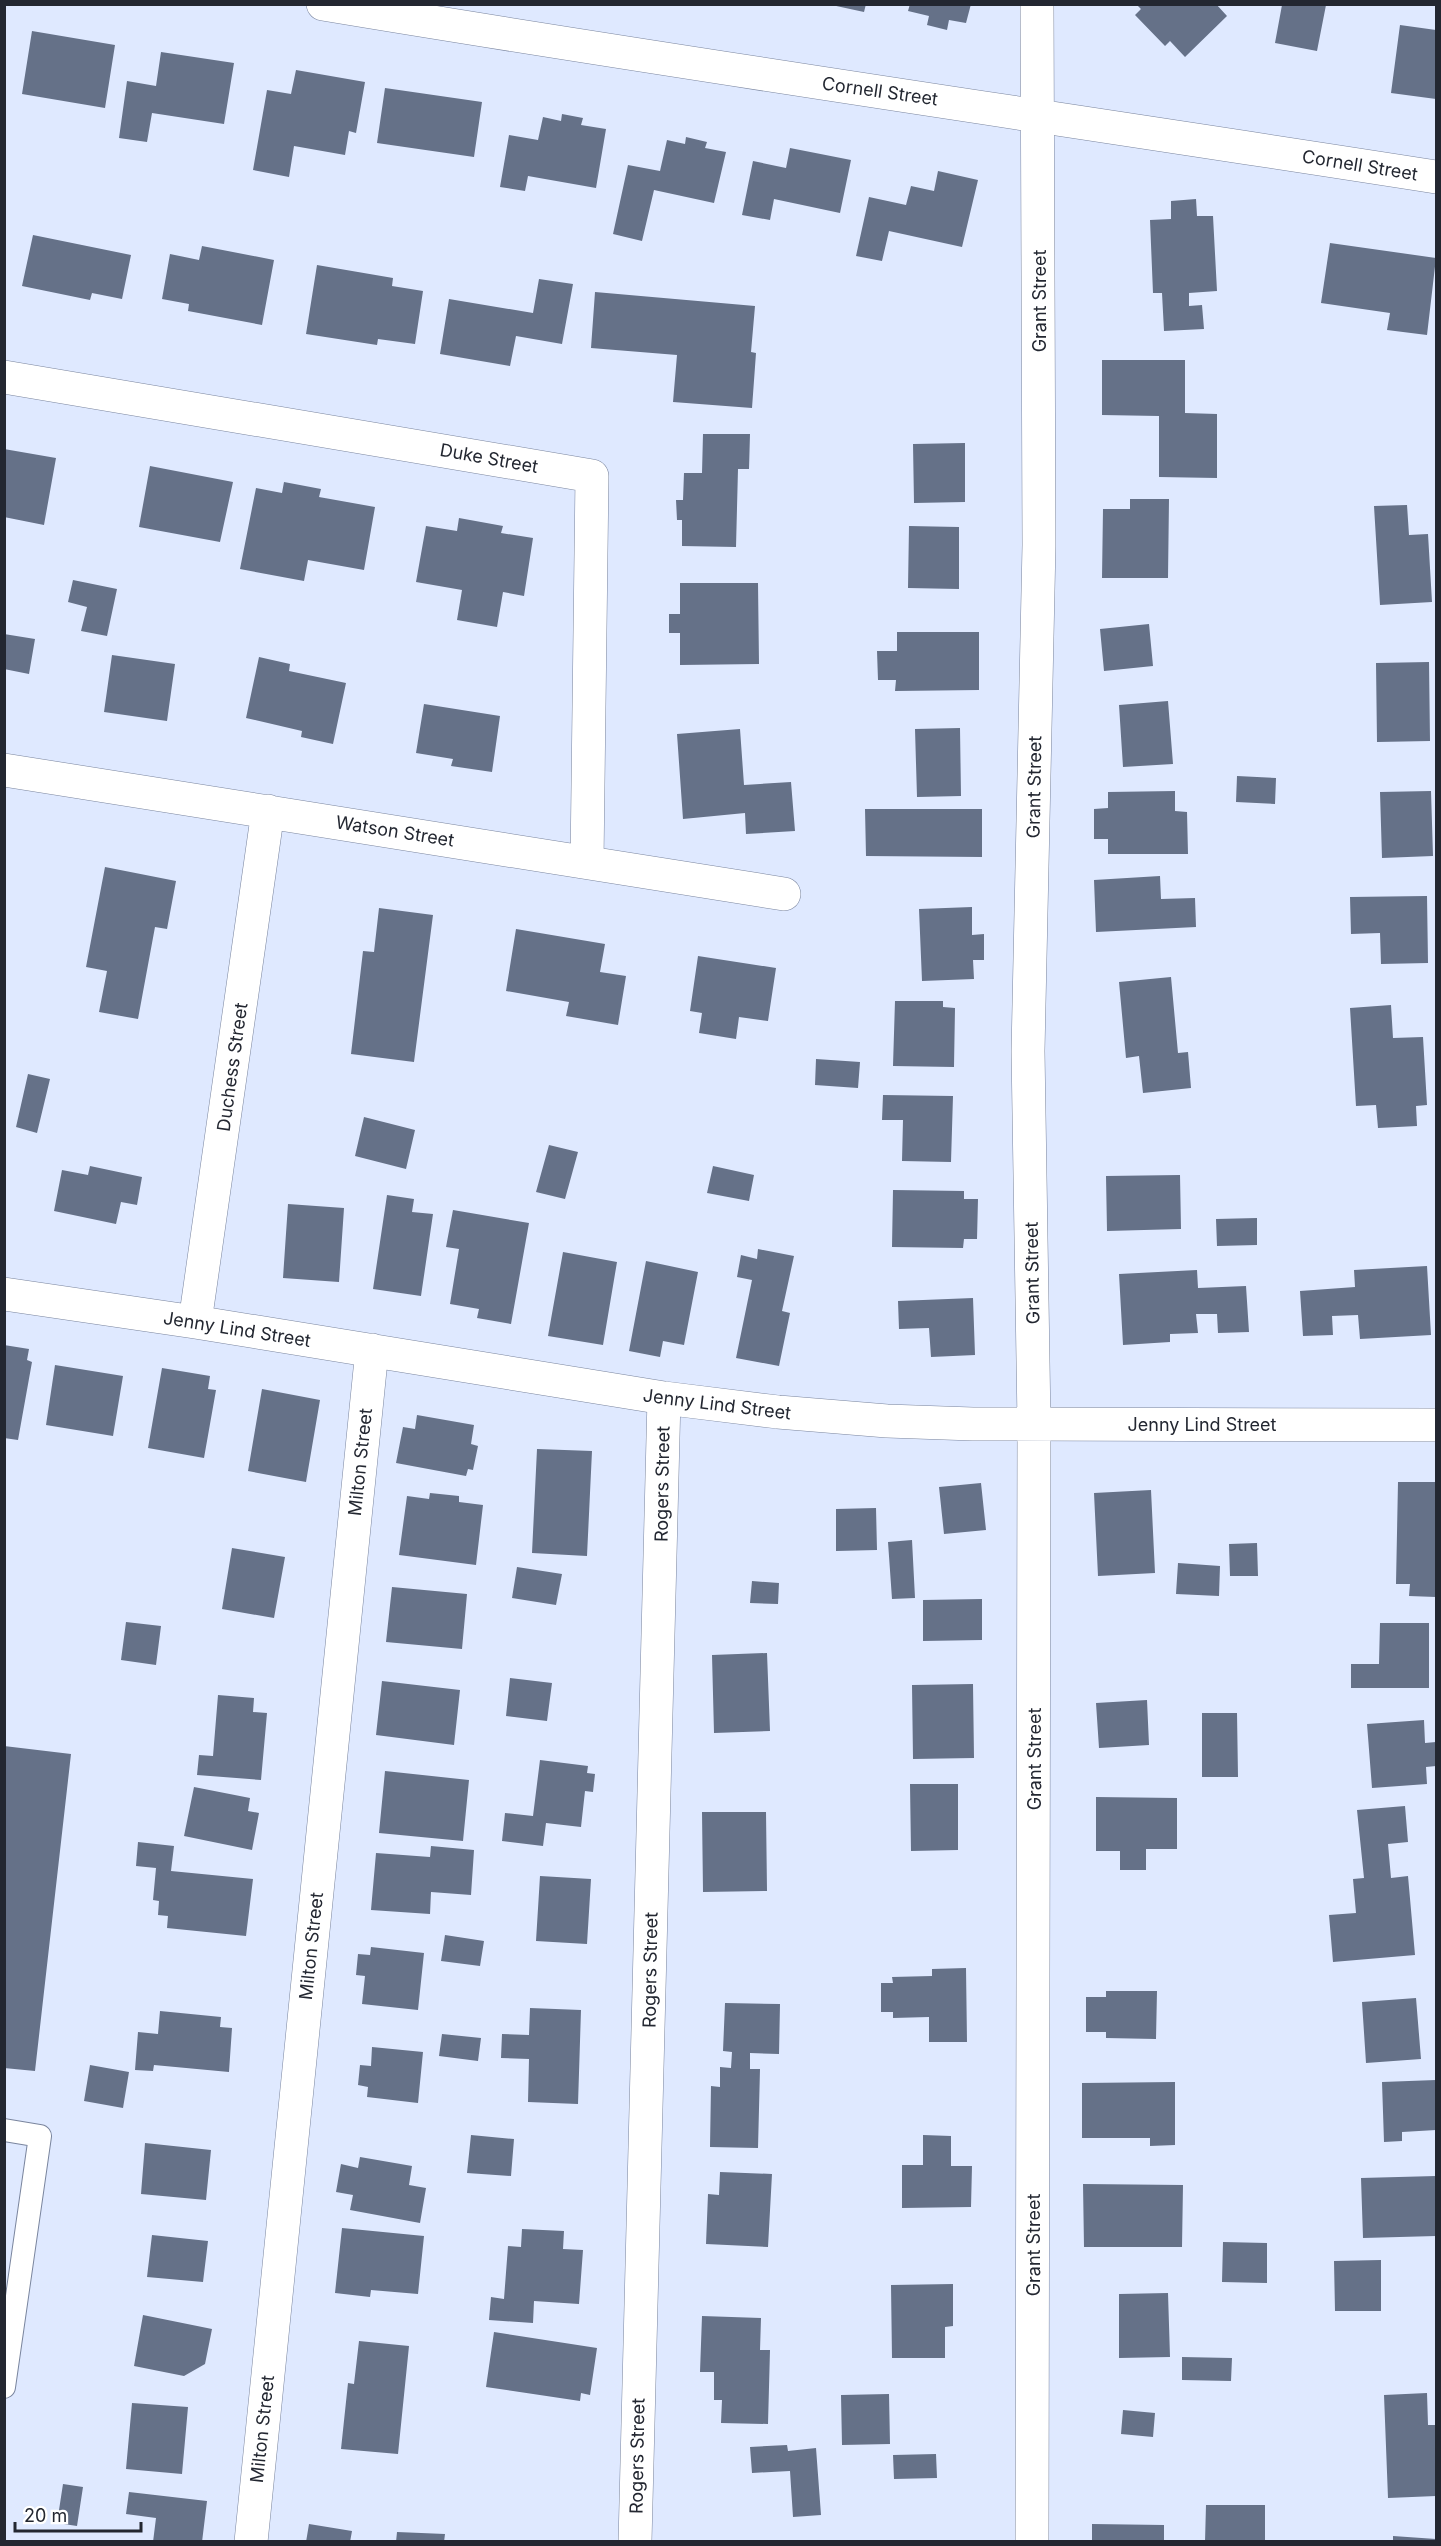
<svg xmlns="http://www.w3.org/2000/svg" width="1441" height="2546" font-family="Inter,sans-serif">
  <style>
    .building { fill: #657188 }
    .lines { fill: none; stroke-linecap: round; stroke-linejoin: round }
    .service-casing { stroke: #7a859e; stroke-width: 24 }
    .minor-casing { stroke: #7a859e; stroke-width: 34 }
    .service { stroke: #fff; stroke-width: 22 }
    .minor { stroke: #fff; stroke-width: 33 }
    .labels { text-anchor: middle; dominant-baseline: central; stroke-width: 6; stroke-linejoin: round; paint-order: stroke }
    .street-label { font-size: 18px; fill: #232731; stroke: #fff }
  </style>
  <rect width="100%" height="100%" fill="#dfe9ff"/>
  <path class="building" d="M827 4H866L864 12Z
    M910 4H971L966 23 949 20 947 30 927 25 929 16 908 11Z
    M1136 4H1216L1227 16 1185 57 1170 41 1165 46 1135 15 1141 9Z
    M1282 5H1326L1317 51 1275 43Z
    M1400 25 1436 30V99L1391 93Z
    M32 31 115 45 105 108 22 94Z
    M161 52 234 63 224 124 152 113 147 142 119 138 127 81 156 86Z
    M296 70 365 82 356 133 349 131 345 155 294 146 289 177 253 170 267 90 291 94Z
    M385 88 482 102 474 157 377 143Z
    M562 114 583 118 581 125 606 129 596 188 528 176 525 191 500 187 509 135 538 140 543 117 561 121Z
    M686 137 707 142 705 148 726 152 714 203 654 190 642 241 613 234 628 165 660 171 667 140 685 144Z
    M790 148 851 160 840 213 774 199 770 220 742 215 753 161 786 168Z
    M938 171 978 180 962 247 889 231 882 261 856 256 869 197 906 205 911 186 934 191Z
    M1196 199 1197 216H1213L1217 291 1189 293V306L1202 305 1204 329 1164 331 1162 293H1153L1150 220 1171 219V201Z
    M33 235 131 255 122 299 92 293 90 300 22 286Z
    M1330 243 1436 258 1427 335 1387 330 1390 313 1321 303Z
    M202 246 274 260 262 325 188 311 189 304 162 299 170 254 199 260Z
    M317 265 393 278 392 286 423 291 415 344 378 339 377 345 306 334Z
    M539 279 573 284 562 344 516 336 510 366 440 354 449 299 533 313Z
    M595 292 755 306 751 352 756 353 752 408 673 402 677 355 591 348Z
    M1102 360H1185V413L1217 414V478L1159 477V416L1102 415Z
    M703 434H750L749 469H738L736 547 682 546V520H677L676 500H683L684 473H702Z
    M965 443V502L914 503 913 444Z
    M4 449 56 458 44 525 4 517Z
    M150 466 233 482 220 542 139 527Z
    M284 482 321 489 319 497 375 507 364 570 308 560 304 581 240 569 256 488 282 493Z
    M1130 499H1169L1168 578H1102L1103 509H1130Z
    M1407 505 1409 535 1428 534 1432 602 1380 605 1374 506Z
    M459 518 503 526 501 533 533 538 524 596 503 592 497 627 457 620 462 590 416 582 426 526 457 531Z
    M909 526 959 527V589L908 588Z
    M73 580 117 589 107 636 81 631 87 607 68 602Z
    M680 583H758L759 664 680 665V633H669V614H680Z
    M1149 624 1153 666 1104 671 1100 629Z
    M897 632H979V690L895 691 896 680H878L877 651H897Z
    M4 634 35 639 29 674 4 669Z
    M112 655 175 664 167 721 104 712Z
    M259 657 290 664 289 671 346 683 333 744 301 737 302 731 246 718Z
    M1429 662 1430 741 1377 742 1376 663Z
    M1168 701 1173 764 1123 767 1119 705Z
    M424 704 500 716 492 772 451 766 453 759 416 753Z
    M960 728 961 796 917 797 915 729Z
    M740 729 744 785 791 782 795 831 746 834 745 813 683 819 677 734Z
    M1237 776 1276 778 1275 804 1236 802Z
    M1175 791V811L1187 812 1188 854H1108V839H1094V809L1108 808V792Z
    M1431 791 1433 856 1382 858 1380 792Z
    M865 809H982V857L866 856Z
    M105 867 176 881 167 929 155 927 138 1019 99 1012 107 971 86 967Z
    M1160 876 1161 899 1195 898 1196 927 1096 932 1094 880Z
    M1427 896 1428 963 1381 964 1380 933 1351 934 1350 897Z
    M972 907V935L984 934V960H973L974 979 922 981 919 909Z
    M379 908 433 915 414 1062 351 1054 363 951 374 952Z
    M516 929 605 944 600 972 626 976 618 1025 566 1016 569 1002 506 991Z
    M698 956 776 968 768 1021 739 1017 736 1039 699 1033 702 1013 690 1011Z
    M1171 977 1178 1053 1188 1052 1191 1088 1143 1093 1139 1056 1126 1058 1119 982Z
    M895 1001H943V1007L955 1008 954 1067 893 1066Z
    M1391 1005 1393 1038 1423 1037 1427 1105 1416 1106 1417 1126 1378 1128 1376 1105 1356 1106 1350 1008Z
    M816 1059 860 1062 858 1088 815 1085Z
    M28 1074 50 1079 37 1133 16 1127Z
    M883 1095 953 1096 951 1162 902 1161 903 1120H882Z
    M364 1117 415 1130 406 1169 355 1156Z
    M549 1145 578 1152 565 1199 536 1192Z
    M90 1166 142 1177 137 1205 121 1202 116 1224 54 1211 62 1170 88 1175Z
    M713 1166 754 1175 749 1201 707 1193Z
    M1180 1175 1181 1229 1107 1231 1106 1176Z
    M893 1190 964 1191V1199H978L977 1239H964L963 1248 892 1247Z
    M387 1195 414 1199 412 1212 433 1214 421 1296 373 1289Z
    M288 1204 344 1208 339 1282 283 1278Z
    M453 1210 529 1223 511 1324 477 1318 479 1309 450 1304 459 1249 446 1247Z
    M1257 1218V1245L1217 1246 1216 1219Z
    M758 1249 794 1256 782 1311 790 1313 779 1366 736 1358 752 1280 737 1277 741 1255 757 1259Z
    M563 1252 617 1262 603 1345 548 1336Z
    M646 1261 698 1272 684 1345 663 1341 660 1357 629 1351Z
    M1427 1266 1431 1335 1360 1339 1358 1315 1332 1316 1333 1335 1303 1336 1300 1291 1355 1287 1354 1270Z
    M1197 1270 1198 1288 1246 1286 1249 1332 1218 1333 1217 1314H1196L1198 1333 1170 1334V1342L1123 1345 1119 1274Z
    M973 1298 975 1355 931 1357 929 1328 899 1329 898 1301Z
    M4 1345 29 1349 27 1360 32 1362 18 1440 4 1438Z
    M55 1365 123 1376 113 1436 46 1425Z
    M162 1368 210 1376 208 1389 216 1390 204 1458 148 1448Z
    M262 1389 320 1400 306 1482 248 1471Z
    M417 1415 474 1425 471 1444 478 1446 473 1470 468 1469 466 1476 396 1463 403 1427 415 1429Z
    M537 1449 592 1451 587 1556 532 1553Z
    M1398 1482H1436V1597L1409 1596 1410 1584H1396Z
    M981 1483 986 1530 944 1534 939 1487Z
    M1151 1490 1155 1573 1098 1576 1094 1493Z
    M430 1493 459 1496V1502L483 1505 476 1565 399 1555 407 1496 429 1499Z
    M876 1508 877 1550 836 1551V1509Z
    M912 1540 915 1598 892 1599 888 1542Z
    M1257 1543 1258 1576H1230L1229 1544Z
    M232 1548 285 1557 274 1618 222 1609Z
    M1178 1563 1220 1566 1219 1596 1176 1594Z
    M517 1567 562 1574 556 1605 512 1598Z
    M752 1581 779 1583 778 1604 750 1603Z
    M392 1587 467 1594 462 1649 386 1642Z
    M982 1599V1640L923 1641V1600Z
    M126 1622 161 1626 156 1665 121 1660Z
    M1380 1623H1429V1688H1351V1664H1379Z
    M767 1653 770 1731 714 1733 712 1655Z
    M510 1678 552 1683 547 1721 506 1716Z
    M382 1681 460 1690 454 1745 376 1735Z
    M973 1684 974 1758 913 1759 912 1685Z
    M218 1695 254 1698 253 1712 267 1713 261 1780 197 1775 199 1755 213 1756Z
    M1147 1700 1149 1745 1099 1748 1096 1703Z
    M1202 1713H1237L1238 1777H1202Z
    M1424 1720 1425 1743 1436 1742V1766L1426 1767 1427 1784 1372 1788 1367 1724Z
    M4 1746 71 1754 35 2071 4 2068Z
    M540 1760 588 1766 587 1773 595 1774 593 1792 585 1791 581 1827 546 1823 543 1846 502 1841 505 1813 533 1816Z
    M385 1771 469 1780 463 1841 379 1833Z
    M910 1784H958V1850L911 1851Z
    M194 1787 250 1798 248 1811 259 1813 252 1850 184 1836Z
    M1096 1797 1177 1798V1849H1146V1870H1120V1851H1096Z
    M1405 1806 1408 1842 1388 1844 1391 1878 1408 1876 1415 1955 1333 1962 1329 1915 1356 1913 1353 1879 1364 1878 1357 1810Z
    M702 1812H766L767 1891 703 1892Z
    M138 1842 174 1846 171 1871 253 1879 246 1936 167 1928 168 1916 158 1915 159 1901 153 1900 156 1868 136 1866Z
    M431 1846 474 1850 471 1895 431 1892 430 1914 371 1910 376 1853 430 1857Z
    M540 1876 591 1879 587 1944 536 1941Z
    M445 1935 484 1941 480 1966 441 1961Z
    M371 1947 424 1953 418 2010 362 2004 365 1976 356 1975 358 1954 370 1955Z
    M966 1968 967 2042H929V2017L893 2018V2012H881V1983H893L892 1977 932 1976V1969Z
    M1106 1991H1157L1156 2039 1106 2038V2032H1086V1997H1106Z
    M1416 1998 1421 2059 1366 2063 1362 2002Z
    M725 2003 780 2004 779 2054 750 2053V2069H760L758 2148 710 2147 711 2086 720 2087V2067L731 2068 732 2052 723 2051Z
    M530 2008 581 2010 578 2104 528 2102 529 2059 501 2058 502 2034 529 2035Z
    M160 2011 221 2017 220 2027 232 2028 229 2072 154 2065 153 2071 135 2070 138 2032 158 2034Z
    M442 2034 481 2038 478 2061 439 2056Z
    M372 2047 423 2052 418 2103 367 2097 368 2087 358 2085 360 2065 371 2066Z
    M90 2065 129 2072 123 2108 84 2101Z
    M1436 2080V2130L1402 2132V2141L1384 2142 1382 2082Z
    M1175 2082V2145L1150 2146V2138H1082V2083Z
    M471 2135 514 2139 511 2176 467 2173Z
    M923 2135 951 2136V2166H972L971 2207 902 2208V2165H923Z
    M145 2143 211 2150 206 2200 141 2194Z
    M360 2157 412 2166 409 2185 426 2188 420 2223 350 2210 353 2195 336 2192 341 2164 358 2168Z
    M720 2172 772 2174 768 2247 706 2244 708 2194 719 2195Z
    M1436 2176V2236L1363 2238 1361 2178Z
    M1083 2184 1183 2185 1182 2247H1084Z
    M342 2228 424 2236 418 2294 371 2290 370 2297 335 2293Z
    M522 2229 564 2231 563 2249 583 2250 579 2304 534 2301 533 2323 489 2320 491 2297 504 2299 508 2246 521 2247Z
    M152 2235 208 2241 203 2282 147 2277Z
    M1223 2242 1267 2243V2283L1222 2282Z
    M1381 2260V2311H1335L1334 2261Z
    M953 2284V2326L945 2327V2358H892L891 2285Z
    M1168 2293 1170 2357 1119 2358V2294Z
    M143 2315 212 2329 205 2364 184 2376 134 2366Z
    M702 2316 761 2318 760 2350H770L768 2424 721 2423 722 2400H714V2372H700Z
    M494 2332 597 2348 590 2395 581 2393 580 2401 486 2387Z
    M359 2341 409 2346 398 2454 341 2449 348 2383 354 2384Z
    M1182 2357 1232 2358 1231 2381 1182 2380Z
    M1427 2393 1428 2425H1436V2496L1388 2498 1384 2395Z
    M889 2394 890 2444 842 2445 841 2395Z
    M132 2403 188 2407 182 2474 126 2469Z
    M1123 2410 1155 2413 1153 2437 1121 2434Z
    M787 2445 788 2451 816 2448 821 2515 793 2517 790 2471 752 2473 750 2447Z
    M936 2454 937 2478 894 2479 893 2455Z
    M63 2484 83 2487 77 2526 57 2523Z
    M129 2492 207 2501 202 2542H153L156 2518 126 2514Z
    M1206 2505H1265V2542H1205Z
    M309 2524 352 2531 350 2542H306Z
    M1092 2524 1164 2525V2542H1092Z
    M397 2532 445 2534 444 2542H396Z
    M1393 2536 1436 2539V2542H1393Z"/>
  <g class="lines">
    <g class="service-casing">
      <path id="service" d="M4 2130 40 2136 4 2387"/>
    </g>
    <g class="minor-casing">
      <path id="minor" d="M323 4C694 66 1065 119 1436 177
        M4 377 592 476 587 862
        M4 770 784 894
        M4 1294 195 1322 664 1398 778 1412 887 1421 973 1424 1436 1425
        M195 1322 268 811
        M251 2542 372 1350
        M635 2542 664 1398
        M1032 2542 1034 1423 1028 1051 1039 545 1037 4"/>
    </g>
    <use href="#service" class="service"/>
    <use href="#minor" class="minor"/>
  </g>
  <g class="labels">
    <g class="street-label">
      <text transform="translate(880 91) rotate(8)">Cornell Street</text>
      <text transform="translate(1360 165) rotate(9)">Cornell Street</text>
      <text transform="translate(1039 301) rotate(-90)">Grant Street</text>
      <text transform="translate(489 458) rotate(10)">Duke Street</text>
      <text transform="translate(1034 787) rotate(-89)">Grant Street</text>
      <text transform="translate(395 831) rotate(9)">Watson Street</text>
      <text transform="translate(232 1067) rotate(-82)">Duchess Street</text>
      <text transform="translate(1032 1273) rotate(-91)">Grant Street</text>
      <text transform="translate(237 1329) rotate(9)">Jenny Lind Street</text>
      <text transform="translate(717 1404) rotate(7)">Jenny Lind Street</text>
      <text x="1202" y="1424">Jenny Lind Street</text>
      <text transform="translate(360 1462) rotate(-84)">Milton Street</text>
      <text transform="translate(662 1484) rotate(-89)">Rogers Street</text>
      <text transform="translate(1034 1759) rotate(-90)">Grant Street</text>
      <text transform="translate(311 1946) rotate(-84)">Milton Street</text>
      <text transform="translate(650 1970) rotate(-89)">Rogers Street</text>
      <text transform="translate(1033 2245) rotate(-90)">Grant Street</text>
      <text transform="translate(262 2429) rotate(-84)">Milton Street</text>
      <text transform="translate(637 2456) rotate(-89)">Rogers Street</text>
    </g>
  </g>
  <rect width="1441" height="2546" fill="none" stroke="#232731" stroke-width="12"/>
  <path d="M15 2522v9h126v-9" fill="none" stroke="#232731" stroke-width="3"/>
  <text x="24" y="2522" font-size="18" fill="#232731" stroke="#ffffff" stroke-width="4.5" paint-order="stroke">20 m</text>
</svg>
